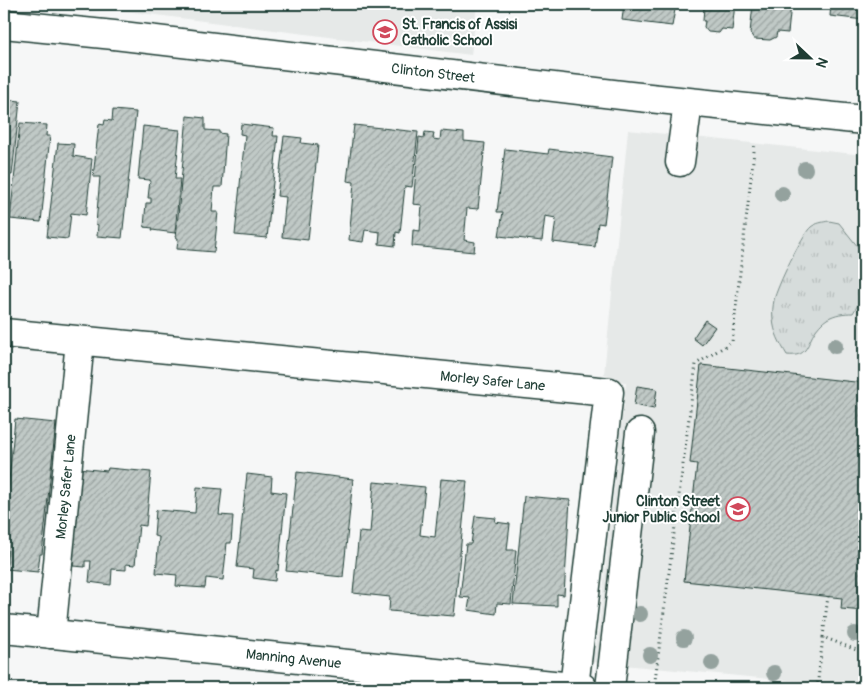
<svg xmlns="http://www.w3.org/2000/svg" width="868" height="692" font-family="Pangolin,sans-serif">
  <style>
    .built { fill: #e6e9e8 }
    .park { fill: url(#park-tufts); stroke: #7a8c88 }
    .building { fill: url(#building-hatch); stroke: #1f3d34 }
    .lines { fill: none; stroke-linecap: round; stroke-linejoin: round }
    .minor-casing { stroke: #1f3d34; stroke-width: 31 }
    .path { stroke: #1f3d34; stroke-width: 3; stroke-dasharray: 1 4; stroke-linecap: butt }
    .minor { stroke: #fff; stroke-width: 28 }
    .tree { fill: #94a29e }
    .labels { text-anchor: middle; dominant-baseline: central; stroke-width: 4; stroke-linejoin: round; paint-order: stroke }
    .poi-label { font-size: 14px; font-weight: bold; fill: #1f3d34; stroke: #fff; text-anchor: start }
    .street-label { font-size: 14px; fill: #1f3d34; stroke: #fff }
  </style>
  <defs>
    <pattern id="park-tufts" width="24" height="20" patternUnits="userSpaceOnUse" patternTransform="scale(1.25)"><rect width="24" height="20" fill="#d6dcdb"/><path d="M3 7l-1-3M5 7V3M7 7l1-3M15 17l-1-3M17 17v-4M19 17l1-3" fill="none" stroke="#b7bebd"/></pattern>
    <pattern id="building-hatch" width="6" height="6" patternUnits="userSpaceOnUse" patternTransform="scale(1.25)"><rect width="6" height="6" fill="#c0c9c6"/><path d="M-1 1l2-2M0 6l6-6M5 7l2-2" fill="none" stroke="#9ba4a2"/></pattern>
  </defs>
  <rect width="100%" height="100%" fill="#f6f7f7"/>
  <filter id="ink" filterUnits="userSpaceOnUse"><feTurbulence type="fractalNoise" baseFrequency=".02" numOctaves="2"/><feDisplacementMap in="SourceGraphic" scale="10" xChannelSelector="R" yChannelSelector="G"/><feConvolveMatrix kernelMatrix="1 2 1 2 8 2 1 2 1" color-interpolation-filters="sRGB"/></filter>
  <g filter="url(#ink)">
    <path class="built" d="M70 4H477L471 55Z
      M628 130 864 155V688L592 662 598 635 626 383 604 374Z"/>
    <path class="park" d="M829 221 839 223 862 252 864 253V295L853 313C844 313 835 314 827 319 822 322 817 328 814 333 806 347 807 357 787 355 780 343 774 333 773 319 772 313 773 306 774 300 777 287 802 234 811 227 816 223 823 222 829 221Z"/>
    <path class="building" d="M624 4H676L672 26 622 20Z
      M699 4H735L732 30 722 29 719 33 708 32 704 27 705 21H703L704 7 699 6Z
      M753 4H791L788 33 777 32 776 37 770 40 754 39 750 33Z
      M831 4H864V20L830 16Z
      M4 99 20 101 12 175 5 174 4 189Z
      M113 110 136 112 122 238 97 236 98 225 96 224 100 177H93L99 124 104 125 105 120 112 121Z
      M187 116 205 118V130L219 131V133L226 134 222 187H214L212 212H218L214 252 177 249 178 238H176Z
      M20 123 47 125 46 136H50L41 222 10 219Z
      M241 124 274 128 273 136H278L267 238 235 235 245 135 240 134Z
      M354 125 418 132 412 187 405 186 400 233 396 232 395 246 379 244 380 232 365 230 363 242 349 240 354 182 347 181Z
      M143 126 180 130 175 179H180L175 233 152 230 153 228 144 227 146 203H151V198H148L150 180 138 179Z
      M441 131 464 133V141L485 143 478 209 467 208 464 240 475 242 474 252 412 246 413 230 420 231 422 205 413 204 419 137 424 138 425 132 434 133 433 139 440 140Z
      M284 136 302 138 301 143 318 145 308 240 282 237 286 197 277 196Z
      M58 143 74 144 73 156 92 159 86 215 71 213 68 239 47 237Z
      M505 149 548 154 549 149 612 157 604 224 598 223 595 247 553 242 556 218 545 216 542 241 499 236 503 212H497Z
      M705 320 715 327 702 345 693 338Z
      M701 365 864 383V611L841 609 842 598 684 581 697 464 690 463Z
      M637 386 657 389 654 409 634 405Z
      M15 419 56 423 42 554H40L38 572 6 569 8 550 4 549V531Z
      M78 468 107 471 108 468 151 472 146 526 139 525 135 565 126 564V570L112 569 111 585 89 582 91 561H85V567L73 566V559H68Z
      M297 472 353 479 343 577 286 571Z
      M247 474 272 477 271 491 286 493 278 571 276 570 275 581 253 578 254 569 237 567Z
      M441 479 467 481 454 616 389 611 390 597 353 593 359 532 370 533 374 482 425 487 420 535 435 537Z
      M197 487 222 489 219 515 233 516 231 543H227L223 580 206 578 205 588 176 586 177 575 156 573 159 537 154 536 156 510 195 513Z
      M524 496 570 500 564 595 557 594V606L513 604Z
      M475 516 496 518 495 522 510 524 507 550H516L511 604 497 603 496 614 468 610 470 598 460 597 466 544H471Z"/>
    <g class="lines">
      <g class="minor-casing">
        <g id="minor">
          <path id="s1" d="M4 24 114 35 630 96 864 120"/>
          <path d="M680 162 688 103"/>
          <path id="s2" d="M4 333 609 392 574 687"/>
          <path id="s3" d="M4 629 583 688"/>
          <path id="s4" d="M51 634 80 341"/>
          <path d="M610 688 640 433"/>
        </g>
      </g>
      <path class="path" d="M823 637 828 596
        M654 688 696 364 732 342 755 143
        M817 688 823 637 864 653"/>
      <use href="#minor" class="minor"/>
    </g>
    <g class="tree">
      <circle cx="805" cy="169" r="8"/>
      <circle cx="782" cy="194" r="8"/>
      <circle cx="835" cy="346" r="8"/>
      <circle cx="640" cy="614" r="8"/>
      <circle cx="855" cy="634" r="8"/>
      <circle cx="684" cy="638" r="8"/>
      <circle cx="650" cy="655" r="8"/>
      <circle cx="712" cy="663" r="8"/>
      <circle cx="774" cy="673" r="8"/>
    </g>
  </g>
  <defs>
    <g id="school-ring" transform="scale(1.25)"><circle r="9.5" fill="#fff" stroke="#d1495b" stroke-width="1.5"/><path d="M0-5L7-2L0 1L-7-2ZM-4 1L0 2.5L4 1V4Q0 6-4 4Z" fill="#d1495b"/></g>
  </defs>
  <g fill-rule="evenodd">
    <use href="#school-ring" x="385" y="32"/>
    <use href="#school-ring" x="738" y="509"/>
  </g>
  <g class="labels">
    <g class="poi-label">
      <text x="402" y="24">St. Francis of Assisi<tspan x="402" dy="16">Catholic School</tspan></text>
      <text x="720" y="501" text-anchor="end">Clinton Street<tspan x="720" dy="16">Junior Public School</tspan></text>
    </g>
    <g class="street-label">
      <text stroke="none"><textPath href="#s1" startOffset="432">Clinton Street</textPath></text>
      <text stroke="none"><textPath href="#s2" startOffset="491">Morley Safer Lane</textPath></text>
      <text stroke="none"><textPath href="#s4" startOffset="148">Morley Safer Lane</textPath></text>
      <text stroke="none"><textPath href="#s3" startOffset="291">Manning Avenue</textPath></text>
    </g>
  </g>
  <rect width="868" height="692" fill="none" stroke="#fff" stroke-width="20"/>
  <rect x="10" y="10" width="848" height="672" fill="none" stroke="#1f3d34" stroke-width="2" filter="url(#ink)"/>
  <g transform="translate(810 58) rotate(112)" stroke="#ffffff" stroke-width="4" paint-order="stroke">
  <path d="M0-4L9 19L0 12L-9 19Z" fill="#1f3d34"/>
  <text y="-8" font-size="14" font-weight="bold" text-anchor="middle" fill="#1f3d34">N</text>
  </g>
</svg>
